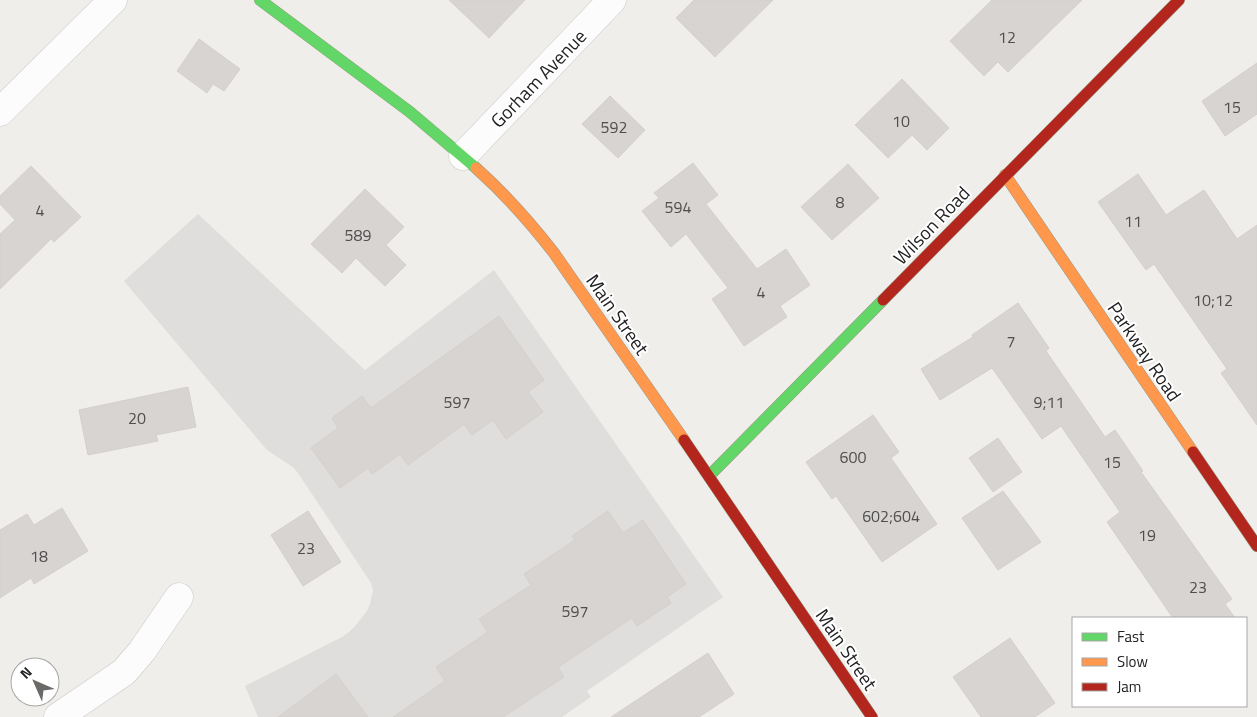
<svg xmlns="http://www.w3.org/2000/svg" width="1257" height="717" font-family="'Titillium Web',sans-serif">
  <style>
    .residential { fill: #dfdedc }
    .building { fill: #d7d4d2; stroke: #d3d0cc }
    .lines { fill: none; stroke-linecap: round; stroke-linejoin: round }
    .street-casing { stroke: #c9c8c7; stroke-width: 29 }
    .fast-casing { stroke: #999a82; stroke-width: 12 }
    .slow-casing { stroke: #999a82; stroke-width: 12 }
    .jam-casing { stroke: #999a82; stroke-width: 12 }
    .street { stroke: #fdfcfc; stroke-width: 28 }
    .fast { stroke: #63d668; stroke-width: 11 }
    .slow { stroke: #ff974d; stroke-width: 11 }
    .jam { stroke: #b3261e; stroke-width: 11 }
    .labels { text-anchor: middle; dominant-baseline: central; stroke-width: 4; stroke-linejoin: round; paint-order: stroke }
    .number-label { font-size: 16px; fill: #4f4e4e }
    .street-label { font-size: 19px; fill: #222; stroke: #fff }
  </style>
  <rect width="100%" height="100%" fill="#f0eeeb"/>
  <path class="residential" d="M198 214 365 370 494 270 723 597 587 691 591 697 562 717H258L245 686 342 637 349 632 356 625 367 611 370 604 373 590 371 583 300 476 294 468 267 450 124 281Z"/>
  <path class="building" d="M449 0H525L489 38Z
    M694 0H773L715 57 676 18Z
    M992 0H1082L1008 72 998 62 984 76 950 41Z
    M199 39 240 69 224 91 213 84 207 93 177 71Z
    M1257 63V114L1225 136 1202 101Z
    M902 79 949 128 927 150 912 135 888 158 855 125Z
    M610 96 645 130 618 158 582 124Z
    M693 163 718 195 706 204 757 269 786 249 810 285 780 306 787 317 744 346 712 299 728 288 686 234 671 247 642 211 659 198 654 193Z
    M848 164 879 198 832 240 801 207Z
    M31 166 81 217 54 242 51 239 0 289V234L15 220 0 204V196Z
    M1138 174 1166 215 1204 190 1237 239 1257 225V425L1221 373 1227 369 1154 264 1146 270 1098 202Z
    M365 189 404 227 386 245 406 265 385 286 356 258 342 273 311 244Z
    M1018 303 1049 348 1046 351 1105 437 1115 430 1143 471 1141 472 1232 599 1225 604 1235 618H1173L1107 522 1120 512 1061 426 1042 439 992 368 940 400 921 369 973 337 972 335Z
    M499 316 544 380 528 392 543 412 506 439 493 420 472 435 464 424 408 465 400 454 372 474 368 468 340 488 311 448 338 428 332 418 362 396 371 408Z
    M188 387 196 427 156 435 158 441 88 455 79 410Z
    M873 415 899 452 891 458 937 524 882 562 836 496 832 499 806 462Z
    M998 438 1022 472 993 492 969 458Z
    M1003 491 1041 542 998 570 962 518Z
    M62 508 88 551 34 584 31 578 0 598V530L27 514 34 525Z
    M308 511 341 562 303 586 271 535Z
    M608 511 623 533 643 520 686 584 667 597 671 603 637 626 632 618 558 667 564 677 503 717H393L445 681 436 667 488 632 479 619 531 585 524 574 575 540 572 536Z
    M1010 638 1055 703 1035 717H981L953 677Z
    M708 653 734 694 699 717H611Z
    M336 674 368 717H278Z"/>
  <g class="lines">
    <g class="street-casing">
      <path id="street" d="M0 112 113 0
        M463 156 612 0
        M58 717 124 672 142 651 179 597"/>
    </g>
    <g class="fast-casing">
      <path id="fast" d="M260 0 410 112 476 168
        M709 476 883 300"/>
    </g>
    <g class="slow-casing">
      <path id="slow" d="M476 168C505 194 530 222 554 253L684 440
        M1005 175 1193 452"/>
    </g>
    <g class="jam-casing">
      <path id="jam" d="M883 300 1179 0
        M684 440 872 717
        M1193 452 1257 546"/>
    </g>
    <use href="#street" class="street"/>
    <use href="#fast" class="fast"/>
    <use href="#slow" class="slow"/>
    <use href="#jam" class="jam"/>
  </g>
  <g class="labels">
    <g class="number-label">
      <text x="1007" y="37">12</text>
      <text x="1232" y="107">15</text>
      <text x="901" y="121">10</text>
      <text x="614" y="127">592</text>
      <text x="840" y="202">8</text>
      <text x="678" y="207">594</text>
      <text x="40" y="210">4</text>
      <text x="1133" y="221">11</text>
      <text x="358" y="235">589</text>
      <text x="761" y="292">4</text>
      <text x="1213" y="300">10;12</text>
      <text x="1011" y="341">7</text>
      <text x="457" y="402">597</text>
      <text x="1049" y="402">9;11</text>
      <text x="137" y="418">20</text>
      <text x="853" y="457">600</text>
      <text x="1112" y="462">15</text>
      <text x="891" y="516">602;604</text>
      <text x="1147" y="535">19</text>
      <text x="306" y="548">23</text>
      <text x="39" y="556">18</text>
      <text x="1198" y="587">23</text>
      <text x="575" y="611">597</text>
    </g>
    <g class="street-label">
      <text transform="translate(538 78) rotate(-46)">Gorham Avenue</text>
      <text transform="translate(931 225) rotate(-46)">Wilson Road</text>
      <text transform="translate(618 314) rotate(55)">Main Street</text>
      <text transform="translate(1145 351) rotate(56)">Parkway Road</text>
      <text transform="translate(847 649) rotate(56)">Main Street</text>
    </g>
  </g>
  <rect x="1072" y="617" width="175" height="90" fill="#ffffff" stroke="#a7a7a7"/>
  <rect x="1082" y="633" width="25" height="8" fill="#63d668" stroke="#a7a7a7"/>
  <text x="1117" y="642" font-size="15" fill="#222222">Fast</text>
  <rect x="1082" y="658" width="25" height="8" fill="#ff974d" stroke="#a7a7a7"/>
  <text x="1117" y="667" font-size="15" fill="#222222">Slow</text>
  <rect x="1082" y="683" width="25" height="8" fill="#b3261e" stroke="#a7a7a7"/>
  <text x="1117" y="692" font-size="15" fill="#222222">Jam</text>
  <g transform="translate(35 682) rotate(315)"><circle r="24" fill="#ffffff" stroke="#a7a7a7"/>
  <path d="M0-4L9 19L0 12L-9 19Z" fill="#6a6968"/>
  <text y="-8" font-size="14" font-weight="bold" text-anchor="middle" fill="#222222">N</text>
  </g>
</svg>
